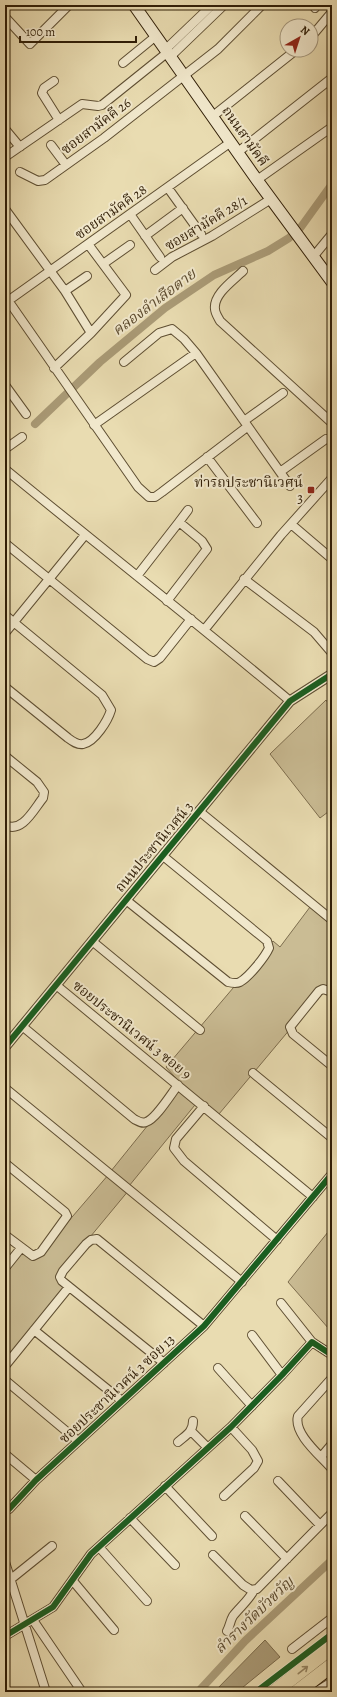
<svg xmlns="http://www.w3.org/2000/svg" width="337" height="1697" font-family="Alegreya,'Noto Serif Thai',serif">
  <style>
    .green { fill: #cabc94; stroke: #7d6d4e }
    .water { fill: #aa9b77; stroke: #79694a }
    .lines { fill: none; stroke-linecap: round; stroke-linejoin: round }
    .canal { stroke: #aa9b77; stroke-width: 8 }
    .minor-casing { stroke: #5e4e32; stroke-width: 10 }
    .tertiary-casing { stroke: #5e4e32; stroke-width: 11 }
    .secondary-casing { stroke: #301e07; stroke-width: 13 }
    .motorway-casing { stroke: #301e07; stroke-width: 16 }
    .minor { stroke: #f1e8cc; stroke-width: 8 }
    .tertiary { stroke: #f1e8cc; stroke-width: 9 }
    .secondary { stroke: #f1e8cc; stroke-width: 11 }
    .motorway { stroke: #e9dcb1; stroke-width: 14 }
    .cycleway-casing { stroke: #f1e8cc; stroke-width: 8 }
    .cycleway { stroke: #1b5e20; stroke-width: 6 }
    .oneway { stroke: #968664 }
    .poi-dot { fill: #8f2418; stroke: #f1e8cc; stroke-width: 1.5 }
    .labels { text-anchor: middle; dominant-baseline: central; stroke-width: 4; stroke-linejoin: round; paint-order: stroke }
    .street-label { font-size: 14px; fill: #301e07; stroke: #f1e8cc }
    .poi-label { font-size: 14px; fill: #301e07; stroke: #f1e8cc; text-anchor: end }
    .water-label { font-size: 15px; font-style: italic; fill: #5b4a2e; stroke: #f1e8cc }
  </style>
  <rect width="100%" height="100%" fill="#e9dcb1"/>
  <filter id="stains"><feTurbulence type="fractalNoise" baseFrequency=".005" numOctaves="4"/><feColorMatrix values="0 0 0 0 .2 0 0 0 0 .09 0 0 0 0 .02 0 0 0 .5 -.17"/></filter>
  <radialGradient id="worn" r=".72"><stop offset=".6" stop-color="#630" stop-opacity="0"/><stop offset="1" stop-color="#630" stop-opacity=".3"/></radialGradient>
  <path class="green" d="M326 700 332 709V809L320 818 270 754Z
    M310 907 332 926V979L219 1114 199 1100 129 1186 111 1171 181 1084 166 1067 273 941 280 947Z
    M109 1174 129 1190 57 1277 70 1287 5 1366V1271L23 1249 36 1259Z
    M332 1227V1326L329 1329 288 1282Z"/>
  <path class="water" d="M265 1640 280 1657 237 1692H214Z"/>
  <g class="lines">
    <path class="canal" d="M35 424 100 362 165 308 214 275 268 251 289 238 301 227 332 184
      M198 1692 245 1641 332 1560"/>
    <g class="minor-casing">
      <path id="minor" d="M313 5 315 8
        M5 17 30 44 69 5
        M311 37 332 12
        M166 49 212 5
        M171 56 224 5
        M123 63 156 36
        M54 81 44 88 42 93 59 120
        M213 116 296 50
        M5 129 20 147
        M51 145 66 165
        M238 152 332 78
        M5 157 82 104 98 106 102 105 168 52
        M20 172 38 181 45 180 104 138 218 49 262 5
        M257 180 332 127
        M168 188 201 234
        M5 209 65 291 91 333
        M130 214 160 257
        M145 236 183 208
        M313 257 332 234
        M103 264 130 245
        M155 270 172 257 212 236 271 199
        M243 271C234 280 213 294 215 309 215 313 218 317 220 321L332 423
        M65 291 87 276
        M5 296 138 487 149 497H155L162 492 247 427
        M5 303 231 142
        M124 362 159 333 172 329 184 339 196 353 290 486
        M54 368 91 333 126 295 88 244
        M5 385 26 414
        M244 421 283 393
        M94 425 196 353
        M5 449 22 437
        M207 457 257 523
        M5 469C100 547 196 622 290 701
        M280 472 326 439
        M179 522 188 510
        M291 524 332 559
        M5 543 147 659 154 662 160 658 191 619
        M137 576 179 522 202 541 207 549 167 601
        M244 579 314 632 332 653
        M5 615 102 695 111 710C108 720 95 742 83 744 77 745 72 741 68 738L5 687
        M205 629 281 535 332 478
        M5 633 85 535
        M5 756 37 782 44 792 43 798C34 809 22 834 5 825
        M199 811 332 920
        M126 900 228 982C232 983 236 984 240 982 249 977 265 957 269 948L267 941 163 856
        M92 941 200 1030
        M56 985 313 1197
        M332 992 323 989 319 991 290 1027 293 1034 332 1066
        M22 1026 134 1119C138 1121 142 1124 146 1122 156 1119 171 1094 178 1085
        M253 1073 332 1138
        M5 1088 242 1282
        M204 1106 176 1139 174 1148 184 1161 277 1240
        M5 1163 65 1212 67 1216 41 1252 33 1256 5 1235
        M5 1268 21 1248
        M281 1303 312 1342
        M34 1330 122 1401
        M252 1335 282 1375
        M164 1363 62 1281 60 1277 63 1271 86 1244 91 1240 97 1239 204 1326
        M5 1366 69 1287
        M218 1368 252 1406
        M332 1378 298 1416C293 1434 321 1456 332 1469
        M5 1380 78 1441
        M191 1431 208 1448
        M178 1442C186 1435 193 1432 193 1421
        M5 1454 36 1480
        M321 1457 332 1444
        M278 1481 320 1525
        M165 1486 212 1536
        M224 1496 254 1468 258 1461 252 1450 231 1427
        M5 1509H9L36 1480 204 1326 332 1174
        M245 1516 287 1559
        M130 1518 175 1565
        M99 1547 147 1601
        M213 1555 243 1585 251 1590 257 1589 332 1513
        M5 1562 46 1692
        M11 1579 52 1546
        M73 1581 114 1630
        M33 1620 82 1692
        M227 1631C230 1626 230 1621 233 1616 240 1607 249 1600 254 1590
        M5 1636 53 1607 91 1554 231 1427 282 1375 312 1342 332 1355
        M292 1649 332 1618
        M316 1692 332 1682"/>
    </g>
    <g class="tertiary-casing">
      <path id="tertiary" d="M5 1047 290 701 332 674"/>
    </g>
    <g class="secondary-casing">
      <path id="secondary" d="M134 5 257 180 332 282"/>
    </g>
    <g class="motorway-casing">
      <path id="motorway" d="M274 1692 332 1647
        M297 1692 332 1665"/>
    </g>
    <use href="#minor" class="minor"/>
    <use href="#tertiary" class="tertiary"/>
    <use href="#secondary" class="secondary"/>
    <use href="#motorway" class="motorway"/>
    <g class="cycleway-casing">
      <path id="cycleway" d="M5 1047 290 701 332 674
        M5 1509H9L36 1480 204 1326 332 1174
        M5 1636 53 1607 91 1554 231 1427 282 1375 312 1342 332 1355
        M256 1692 332 1634"/>
    </g>
    <use href="#cycleway" class="cycleway"/>
  </g>
  <defs><path id="oneway-shaft" d="M-6 0H5M1.5-3L5.5 0L1.5 3" fill="none" stroke-width="1.6" stroke-linecap="round" stroke-linejoin="round"/></defs>
  <use class="oneway" href="#oneway-shaft" transform="translate(303 1670) rotate(-38)"/>
  <rect class="poi-dot" x="307" y="486" width="8" height="8" rx="2"/>
  <g class="labels">
    <g class="street-label">
      <text transform="translate(96 126) rotate(-37)">ซอยสามัคคี 26</text>
      <text transform="translate(245 136) rotate(55)">ถนนสามัคคี</text>
      <text transform="translate(111 212) rotate(-35)">ซอยสามัคคี 28</text>
      <text transform="translate(206 223) rotate(-31)">ซอยสามัคคี 28/1</text>
      <text transform="translate(154 847) rotate(-50)">ถนนประชานิเวศน์ 3</text>
      <text transform="translate(132 1030) rotate(39)">ซอยประชานิเวศน์ 3 ซอย 9</text>
      <text transform="translate(117 1389) rotate(-43)">ซอยประชานิเวศน์ 3 ซอย 13</text>
    </g>
    <g class="poi-label">
      <text x="303" y="482">ท่ารถประชานิเวศน์<tspan x="303" dy="16">3</tspan></text>
    </g>
    <g class="water-label">
      <text transform="translate(154 302) rotate(-37)">คลองลำเสือตาย</text>
      <text transform="translate(254 1615) rotate(-44)">ลำรางวัดบัวขวัญ</text>
    </g>
  </g>
  <rect width="337" height="1697" fill="none" stroke="#e9dcb1" stroke-width="20"/>
  <rect x="6" y="6" width="325" height="1685" fill="none" stroke="#301e07" stroke-width="2"/>
  <rect x="10" y="10" width="317" height="1677" fill="none" stroke="#301e07"/>
  <g transform="translate(299 38) rotate(39)"><circle r="19" fill="#f1e8cc" stroke="#a4977d"/>
  <path d="M0-3L7 15L0 10L-7 15Z" fill="#8f2418"/>
  <text y="-6" font-size="11" font-weight="bold" text-anchor="middle" fill="#301e07">N</text>
  </g>
  <path d="M20 36v6h116v-6" fill="none" stroke="#301e07" stroke-width="2"/>
  <text x="26" y="36" font-size="12" fill="#301e07" stroke="#f1e8cc" stroke-width="3" paint-order="stroke">100 m</text>
  <rect width="100%" height="100%" filter="url(#stains)"/>
  <rect width="100%" height="100%" fill="url(#worn)"/>
</svg>
